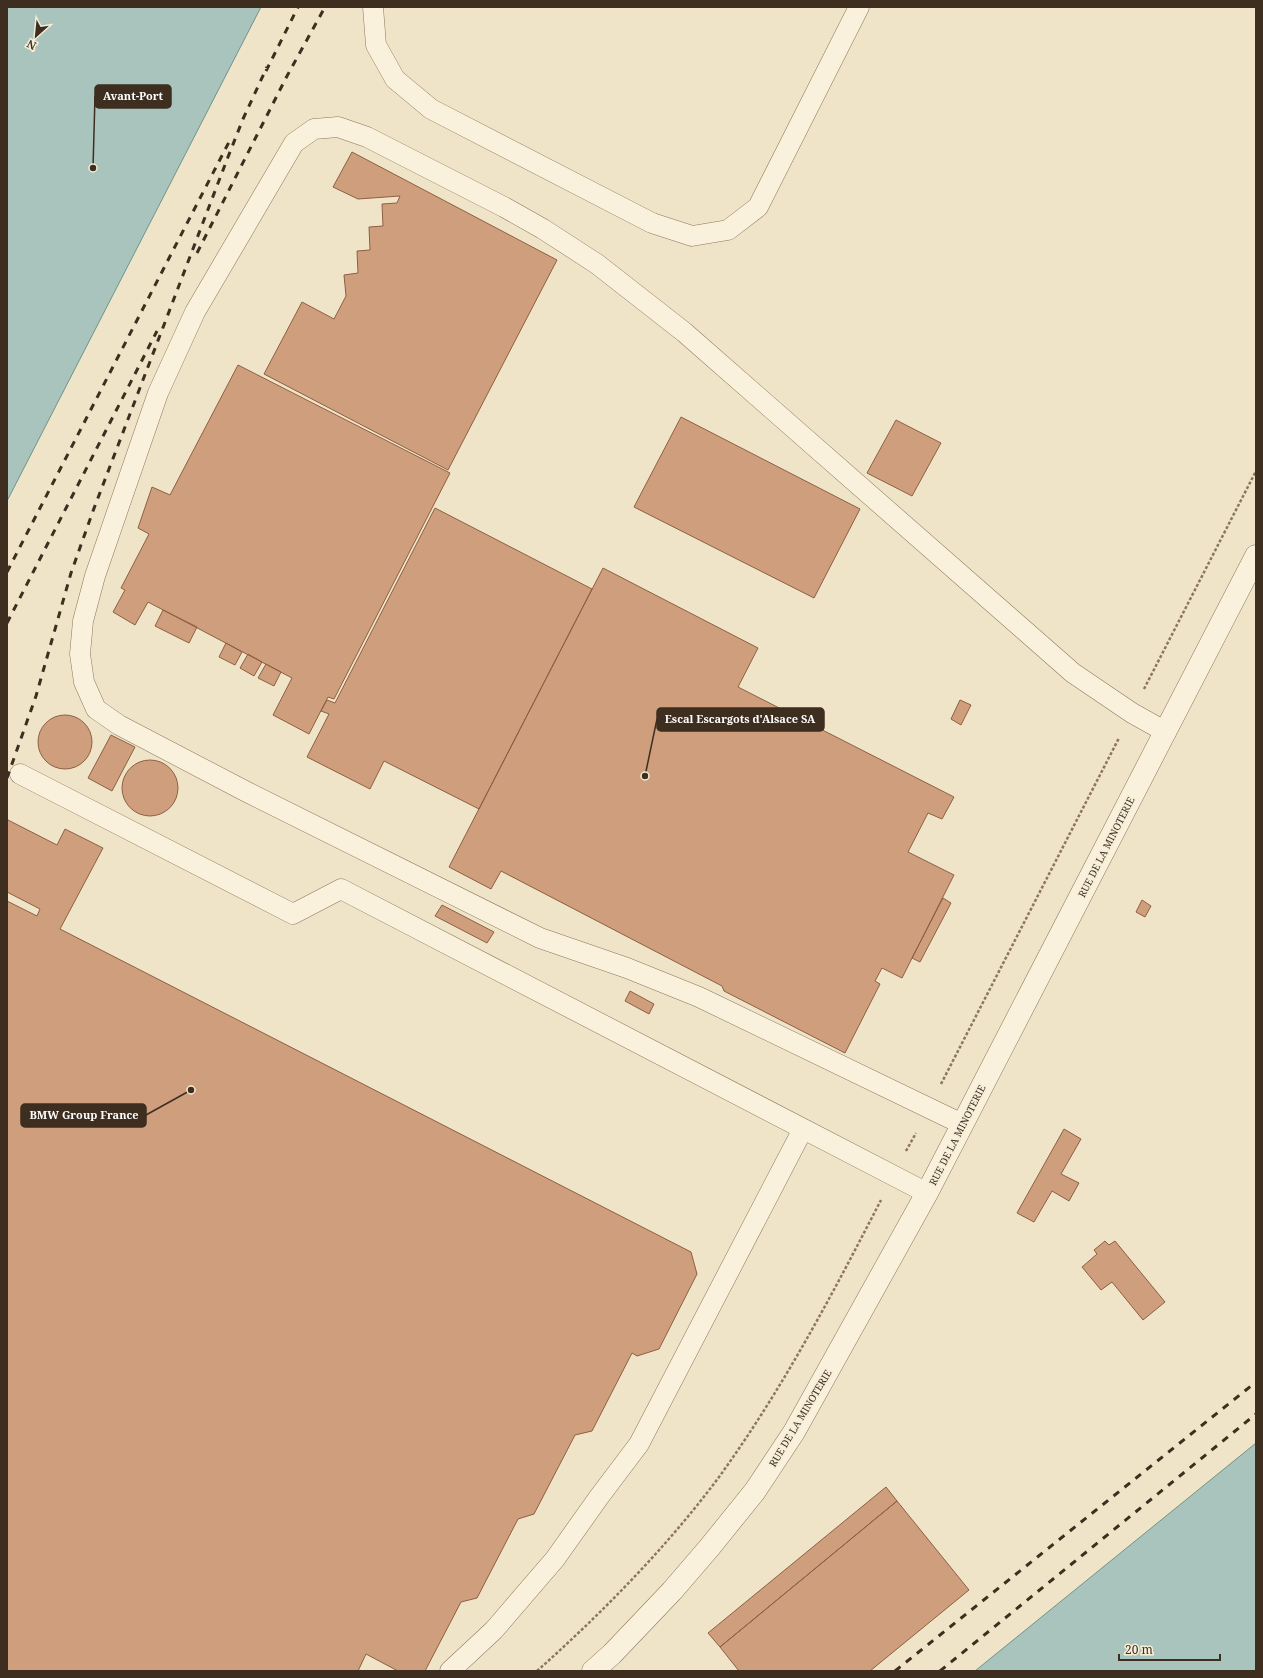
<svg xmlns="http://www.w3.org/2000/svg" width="1263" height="1678" font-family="'Noto Serif',serif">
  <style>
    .water { fill: #a9c4bc; stroke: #6f938a }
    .building { fill: #cf9f7d; stroke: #8d5f41 }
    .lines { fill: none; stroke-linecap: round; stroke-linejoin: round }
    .service-casing { stroke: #8d765c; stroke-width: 21 }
    .minor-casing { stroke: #8d765c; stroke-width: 23 }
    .path { stroke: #8d765c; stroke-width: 2.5; stroke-dasharray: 3 2; stroke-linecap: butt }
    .service { stroke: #faf1dc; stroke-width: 20 }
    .minor { stroke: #faf1dc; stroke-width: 22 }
    .rail { stroke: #3d2e20; stroke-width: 3; stroke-dasharray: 7 7; stroke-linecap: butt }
    .labels { text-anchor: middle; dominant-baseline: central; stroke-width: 4; stroke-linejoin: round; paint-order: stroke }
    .street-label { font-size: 10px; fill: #3d2e20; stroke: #f7eed8 }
    .leader { fill: none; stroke: #3d2e20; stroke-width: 1.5 }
    .callout-dot { fill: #3d2e20; stroke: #f7eed8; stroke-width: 1.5 }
    .callout { fill: #3d2e20; stroke: #3d2e20; stroke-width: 1.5 }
    .callout-label { font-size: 11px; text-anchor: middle; font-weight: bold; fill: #fff }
  </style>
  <rect width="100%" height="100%" fill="#f0e4c8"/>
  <path class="water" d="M7 7H261L7 501Z
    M1256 1443V1671H975Z"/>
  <path class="building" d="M352 152 557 260 448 470 264 374 302 302 334 319 346 296 344 275 358 273 357 251 370 250 369 227 383 226 382 204 397 203 400 196 358 199 333 187Z
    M238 365 450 473 334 699 328 697 309 734 273 715 292 678 148 602 135 625 113 612 125 590 121 588 149 534 138 528 152 487 170 495Z
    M681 417 860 509 814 598 634 507Z
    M896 420 941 443 912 496 867 473Z
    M435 508 592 589 479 809 384 761 370 789 307 757 329 714 321 711 327 700 335 703Z
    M603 568 758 648 738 687 954 797 942 819 928 813 908 852 954 875 902 978 882 968 875 981 880 984 845 1053 724 991 722 986 501 871 491 889 449 867Z
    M163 610 197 627 189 643 155 626Z
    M226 643 242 652 235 665 219 657Z
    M248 654 262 662 254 676 240 668Z
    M266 664 281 672 274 686 258 678Z
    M960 700 971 705 961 725 951 719Z
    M38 742a27 27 0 1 1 54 0a27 27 0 1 1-54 0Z
    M111 735 135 747 112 791 88 778Z
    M122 788a28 28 0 1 1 56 0a28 28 0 1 1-56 0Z
    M8 820 57 845 65 829 103 848 60 929 691 1252 697 1274 659 1349 637 1356 632 1353 592 1431 575 1435 534 1514 518 1519 477 1598 461 1602 425 1671H398L366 1654 358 1671H7V901L37 916 40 909 7 892V823Z
    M943 898 951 903 920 962 912 958Z
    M1142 900 1151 906 1145 917 1136 912Z
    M442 905 494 932 487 943 435 916Z
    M630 991 654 1004 649 1014 625 1001Z
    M1064 1129 1081 1139 1061 1174 1079 1183 1069 1201 1052 1191 1034 1222 1017 1213Z
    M1105 1241 1109 1245 1115 1241 1165 1302 1143 1320 1112 1282 1101 1290 1082 1267 1097 1254 1094 1250Z
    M886 1487 897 1501 720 1647 708 1633Z
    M897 1501 969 1590 870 1671H739L720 1647Z"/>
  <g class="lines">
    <g class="service-casing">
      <path id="service" d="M373 7 376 45 395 79 431 109 652 223 692 236 728 230 758 207 859 7
        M20 774 293 914 341 889 927 1193
        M962 1124 699 997 627 968 540 938 247 792 119 725 96 709 84 682 80 654 83 621 95 576 158 393 195 312 294 143 314 129 338 127 367 137 504 207 543 229 597 264 684 332 1073 673 1132 713 1166 732
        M450 1671 494 1630 555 1559 599 1497 639 1444 803 1129"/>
    </g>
    <g class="minor-casing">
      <path id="minor" d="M593 1671 612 1654 672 1591 709 1548 755 1491 794 1432 927 1193 1256 556"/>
    </g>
    <path class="path" d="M1144 689 1256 471
      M941 1084 1119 738
      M906 1151 916 1133
      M537 1671C603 1612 666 1548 719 1477 782 1390 832 1295 881 1200"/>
    <use href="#service" class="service"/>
    <use href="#minor" class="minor"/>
    <path class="rail" d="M266 71 298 7
      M197 253 287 76 325 7
      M7 572 229 142
      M7 623 157 331
      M7 778 36 696 71 573 93 511 228 157 243 119 267 67
      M895 1671 1256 1382
      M940 1671 1256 1414"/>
  </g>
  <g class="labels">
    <g class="street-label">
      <text transform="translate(1106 847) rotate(-63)">RUE DE LA MINOTERIE</text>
      <text transform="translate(957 1135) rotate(-63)">RUE DE LA MINOTERIE</text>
      <text transform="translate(800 1418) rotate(-59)">RUE DE LA MINOTERIE</text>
    </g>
  </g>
  <path class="leader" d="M93 168L95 96M645 776L657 719M191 1090L146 1115"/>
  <g class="callout-dot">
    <circle cx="93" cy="168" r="4"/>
    <circle cx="645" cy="776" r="4"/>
    <circle cx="191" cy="1090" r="4"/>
  </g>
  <g class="callout">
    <rect x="95" y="85" width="76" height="23" rx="4"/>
    <rect x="657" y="708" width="167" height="23" rx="4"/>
    <rect x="21" y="1104" width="125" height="23" rx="4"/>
  </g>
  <g class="callout-label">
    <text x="133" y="100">Avant-Port</text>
    <text x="740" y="723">Escal Escargots d'Alsace SA</text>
    <text x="84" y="1119">BMW Group France</text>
  </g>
  <rect width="1263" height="1678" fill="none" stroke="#3d2e20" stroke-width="16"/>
  <g transform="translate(36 36) rotate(207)" stroke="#f7eed8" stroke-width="3" paint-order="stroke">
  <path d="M0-3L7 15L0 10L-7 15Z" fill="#3d2e20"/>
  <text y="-6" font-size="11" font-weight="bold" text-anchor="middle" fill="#3d2e20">N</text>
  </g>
  <path d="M1119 1654v6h101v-6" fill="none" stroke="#3d2e20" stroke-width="2"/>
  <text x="1125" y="1654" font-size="12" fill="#3d2e20" stroke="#f7eed8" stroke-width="3" paint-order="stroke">20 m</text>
</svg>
